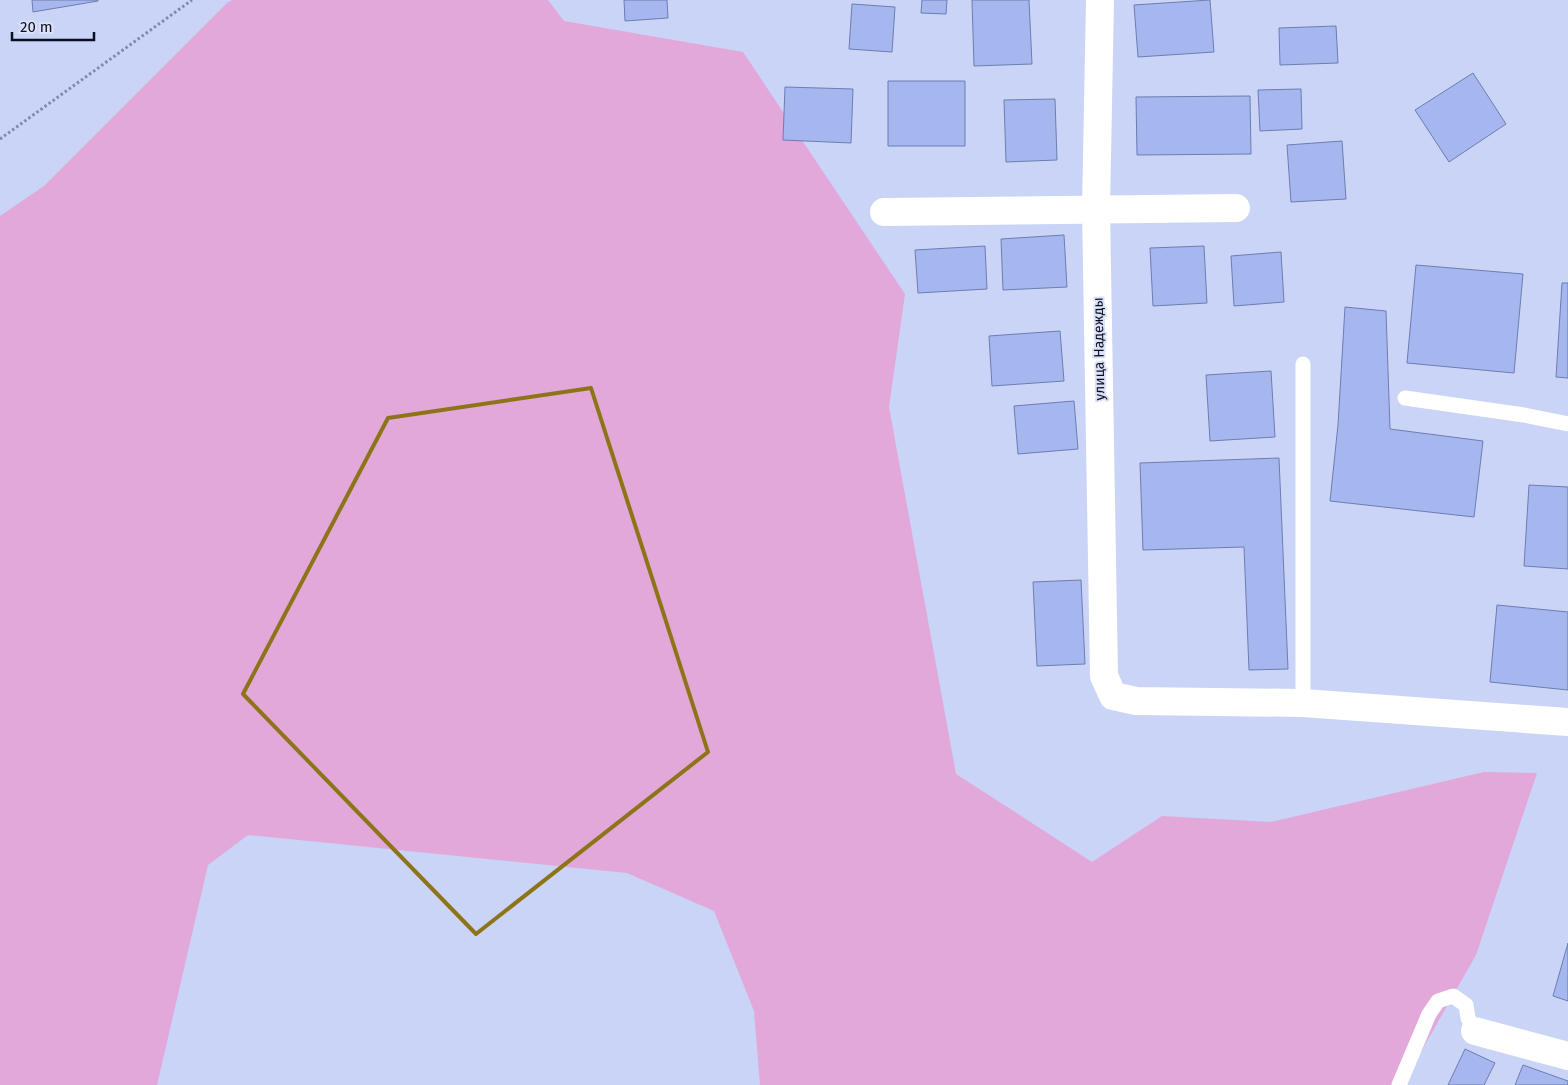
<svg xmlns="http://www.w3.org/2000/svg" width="1568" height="1085" font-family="'Fira Sans',sans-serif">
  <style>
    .green { fill: #e1a8d9 }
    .building { fill: #a6b7ef; stroke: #6d7db2 }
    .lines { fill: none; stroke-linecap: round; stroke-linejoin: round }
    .path { stroke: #828aa8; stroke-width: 3; stroke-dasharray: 2.5 2.5; stroke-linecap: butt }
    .lane { stroke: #fff; stroke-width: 15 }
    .street { stroke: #fff; stroke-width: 28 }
    .marked { fill: none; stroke: #8e7419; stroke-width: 4; stroke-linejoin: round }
    .labels { text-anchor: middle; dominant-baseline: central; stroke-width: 4; stroke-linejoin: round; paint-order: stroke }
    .street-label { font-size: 14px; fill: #0a0e22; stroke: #dae1f9 }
  </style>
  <rect width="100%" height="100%" fill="#c9d4f7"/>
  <path class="green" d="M233 0H548L564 21 743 52 905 294 889 407 956 774 1092 862 1162 816 1271 822 1484 772 1537 773 1476 955 1402 1085H760L754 1011 714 911 627 873 248 835 208 865 157 1085H0V216L44 186 228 2Z"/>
  <path class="building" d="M32 0H98V1L33 12Z
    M624 0H667L668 18 625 21Z
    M922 0H947L946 14 921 13Z
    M972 0H1029L1032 64 974 66Z
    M1210 0 1214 52 1138 57 1134 5Z
    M852 4 895 7 892 52 849 49Z
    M1336 26 1338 63 1280 65 1279 28Z
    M1473 73 1506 124 1449 162 1415 110Z
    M888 81H965V146H888Z
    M785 87 853 89 851 143 783 140Z
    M1301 89 1302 129 1260 131 1258 90Z
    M1250 96 1251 154 1137 155 1136 97Z
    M1055 99 1057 160 1006 162 1004 100Z
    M1342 141 1346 199 1291 202 1287 145Z
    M1064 235 1067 287 1003 290 1001 239Z
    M985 246 987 289 918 293 915 250Z
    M1204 246 1207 303 1153 306 1150 248Z
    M1281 252 1284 302 1234 306 1231 256Z
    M1416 265 1523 274 1514 373 1407 363Z
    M1562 283H1568V378L1556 377Z
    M1345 307 1386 311 1390 429 1483 441 1474 517 1330 501 1338 425Z
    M1060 331 1064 381 992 386 989 336Z
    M1271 371 1275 437 1210 441 1206 375Z
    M1074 401 1078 449 1018 454 1014 406Z
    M1279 458 1288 669 1249 670 1244 547 1143 550 1140 463Z
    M1529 485 1568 487V569L1524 566Z
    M1081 580 1085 664 1037 666 1033 582Z
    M1497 605 1568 612V690L1490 682Z
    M1568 943V1001L1553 996Z
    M1465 1049 1495 1063 1484 1085H1448Z
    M1523 1065 1568 1081V1085H1515Z"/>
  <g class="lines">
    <path class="path" d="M0 139 192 0"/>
    <path class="lane" d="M1405 398 1524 415 1568 424
      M1303 703V364
      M1399 1085 1429 1014 1438 1001 1453 996 1466 1005 1468 1018 1475 1031"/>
    <path class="street" d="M1100 0 1096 209 1104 676 1113 696 1136 701 1303 703 1568 722
      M884 212 1236 208
      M1475 1031 1568 1056"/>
  </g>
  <path class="marked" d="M591 388 708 752 476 934 243 694 388 418Z"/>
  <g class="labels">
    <g class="street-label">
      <text transform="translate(1099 349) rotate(-91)">улица Надежды</text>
    </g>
  </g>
  <path d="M12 32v8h82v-8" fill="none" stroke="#0a0e22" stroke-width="2.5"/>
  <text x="20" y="32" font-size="15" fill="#0a0e22" stroke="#dae1f9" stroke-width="4" paint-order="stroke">20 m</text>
</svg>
